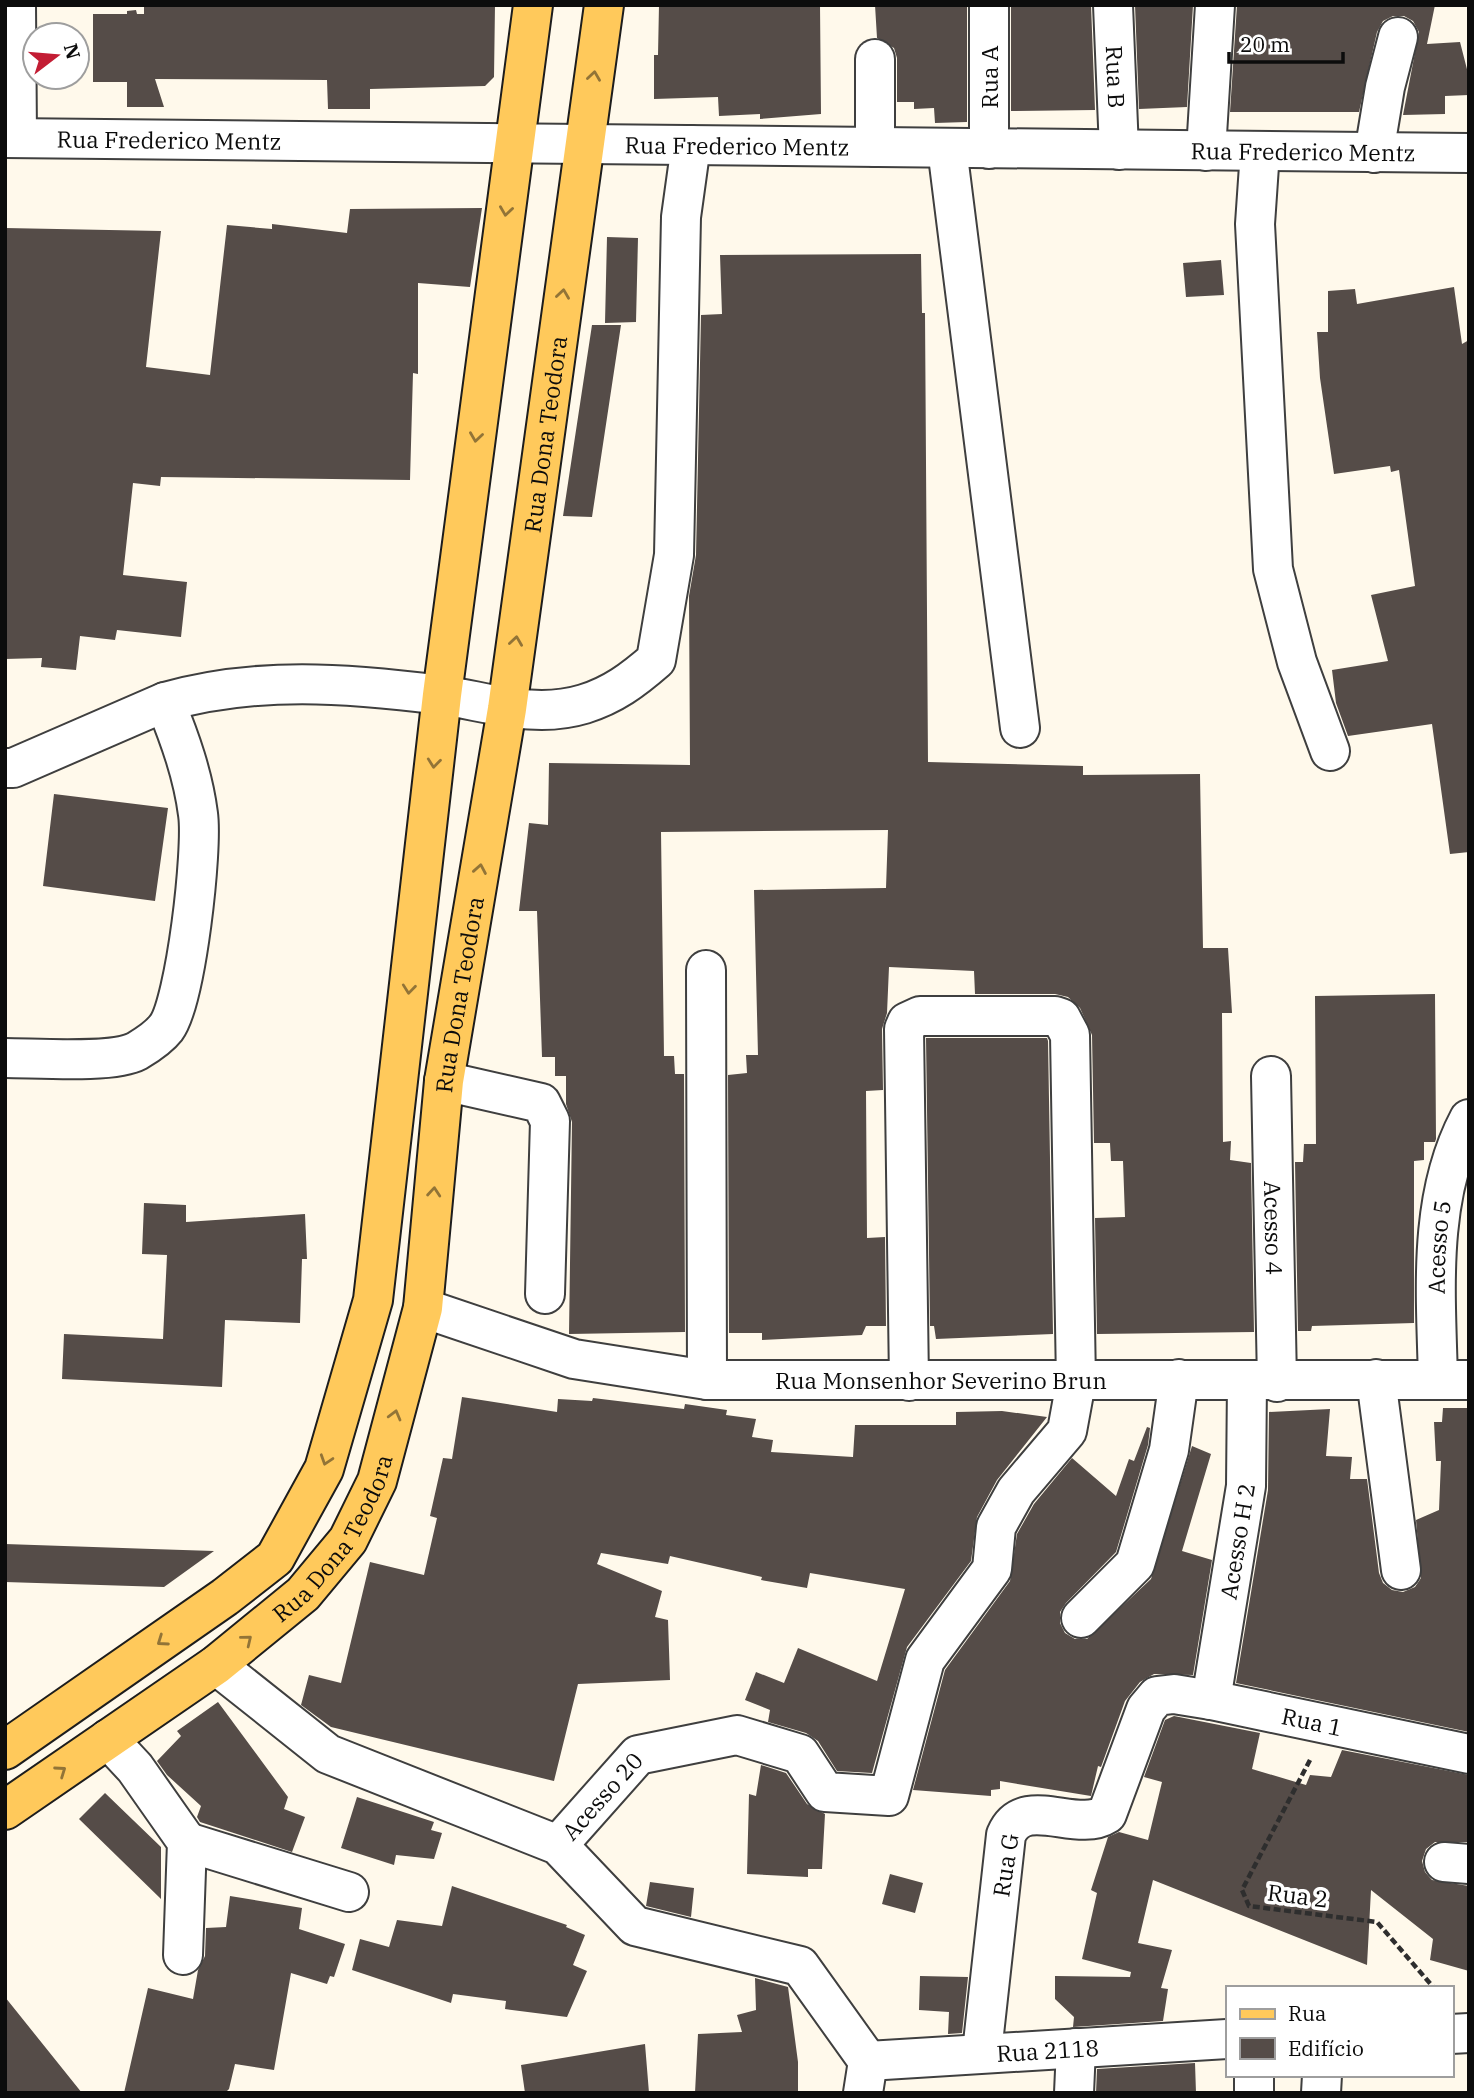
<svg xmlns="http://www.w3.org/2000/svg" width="1474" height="2098" font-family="'IBM Plex Serif',serif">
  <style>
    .building { fill: #554c48 }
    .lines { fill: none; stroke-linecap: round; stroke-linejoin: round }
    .minor-casing { stroke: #3f3f3f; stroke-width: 42 }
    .major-casing { stroke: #1d1d1d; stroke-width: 42 }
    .path { stroke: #2e2e2e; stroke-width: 4.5; stroke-dasharray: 7 3.5; stroke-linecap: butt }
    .minor { stroke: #fff; stroke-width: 38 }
    .major { stroke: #ffc95b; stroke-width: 38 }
    .oneway { stroke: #927437 }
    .labels { text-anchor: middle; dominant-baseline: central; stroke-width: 7; stroke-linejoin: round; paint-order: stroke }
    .street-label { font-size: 23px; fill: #0c0c0c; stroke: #fff }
  </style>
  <rect width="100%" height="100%" fill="#fff9eb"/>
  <path class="building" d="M144 5H495L494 77 485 86 370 89V109H328L327 80 155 79 164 107H127V82H93V14H127V11L136 10 137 14H144Z
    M659 5H820L821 114 760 119V114L719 116 718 97 654 99V55H658Z
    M875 5H967V122L935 123 934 108 914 109V102H897V58L894 48 877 38Z
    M1011 5H1091L1095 110 1011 111Z
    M1135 5H1193L1187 107 1139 109Z
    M1237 5H1435L1427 44 1460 42 1469 77V95L1445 96V114L1403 115 1419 32 1413 21 1404 16H1393L1383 21 1377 32 1359 112H1230Z
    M482 208 470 287 418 283V374L413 373 410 480 161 477 160 486 133 483 123 575 187 582 181 637 117 630 115 640 80 636 76 670 41 667 42 658 5 659V228L161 231 146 367 210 375 227 225 272 229V224L347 233 350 209Z
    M607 237 638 238 636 322 605 323Z
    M921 254 922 313H925L928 762 1083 766V775L1200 774 1203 948H1228L1232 1013H1222L1223 1142 1231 1141 1230 1160 1251 1163 1254 1332 1097 1334 1095 1218 1125 1217 1123 1161H1111L1110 1143H1094L1092 1035 1080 1008 1068 997 1055 994H975L974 971 889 967 887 1013 882 1029 883 1090 866 1091 867 1238 885 1237 886 1326H866L862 1335 762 1340V1333H729L728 1075 747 1073 746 1055H758L754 890 886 888 888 830 661 832 664 1056H674L675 1074H684L685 1332 569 1334 572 1122 566 1104V1076H555V1057H542L537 911H519L529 823 548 825 549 763 690 765 689 596 696 555 701 315 722 314 720 255Z
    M1221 260 1224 295 1186 297 1183 263Z
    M1454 287 1462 344 1469 340V852L1450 854 1432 724 1348 736 1336 703 1332 670 1388 661 1371 595 1415 586 1399 470 1391 472 1390 466 1334 474 1320 378 1317 332H1328V291L1355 289 1357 304Z
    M592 325H621L592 517 563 516Z
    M54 794 168 808 155 901 43 886Z
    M1435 994 1436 1139 1435 1142H1424V1160L1414 1161V1323L1312 1326 1311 1331H1298L1295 1162H1303L1304 1144H1316L1315 996Z
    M926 1038H1047L1048 1041 1053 1334 936 1339 934 1326H930Z
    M144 1203 186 1205V1222L305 1214 307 1259H302L300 1323 225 1320 222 1387 62 1379 64 1334 163 1339 167 1255 142 1254Z
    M462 1397 557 1412 558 1399 592 1401 593 1398 684 1409 685 1404 727 1410 726 1415 756 1419 752 1437 773 1440 771 1452 853 1457 855 1425H956V1412L1002 1411 1047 1417 997 1480 977 1517 971 1561 907 1647 872 1773 837 1771 818 1741 806 1733 768 1722 770 1710 745 1700 756 1672 784 1683 798 1648 877 1681 905 1589 810 1573 807 1588 761 1580 762 1577 670 1556 668 1564 601 1553 597 1564 662 1591 655 1617 668 1620 670 1680 578 1684 554 1781 331 1727 301 1705 309 1675 341 1683 370 1562 424 1575 437 1518 430 1516 443 1458 452 1459Z
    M1443 1408H1469V1732L1236 1683 1268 1490 1269 1412 1330 1409 1326 1456 1352 1457 1350 1479H1367L1379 1573 1383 1583 1392 1590 1403 1592 1415 1587 1421 1578 1416 1520 1439 1510 1441 1461H1436L1434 1422H1442Z
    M1147 1427 1150 1428 1148 1445 1116 1552 1066 1603 1060 1612V1623L1065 1633 1075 1639H1087L1151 1579 1192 1446 1211 1454 1182 1551 1212 1560 1193 1675 1154 1674 1140 1682 1125 1701 1101 1767 1098 1766 1091 1796 1000 1781V1789L991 1790V1796L913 1790 945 1670 1010 1581 1017 1534 1034 1504 1072 1458 1116 1496 1129 1459 1134 1461Z
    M5 1544 152 1549 214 1551 164 1587 5 1582Z
    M218 1702 288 1797 284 1809 305 1817 292 1852 200 1822 197 1817 201 1806 167 1775 157 1761 181 1736 177 1731Z
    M1174 1716 1260 1733 1252 1769 1306 1785 1310 1775 1331 1777 1342 1750 1469 1775V1842H1435L1426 1849 1422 1861 1425 1872 1432 1880 1469 1886V1971L1430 1960 1433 1939 1371 1890 1367 1965 1153 1880 1138 1943 1172 1950 1161 1988 1168 1989 1163 2021 1073 2027 1074 2017 1055 1999V1976L1130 1977 1131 1972 1082 1959 1097 1893 1091 1890 1108 1837 1119 1832 1148 1840 1162 1782 1144 1777 1165 1720Z
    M761 1765 786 1773 807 1804 825 1814 822 1869H808V1877L747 1874 749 1794 756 1796Z
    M105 1793 161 1847V1899L79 1819Z
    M357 1797 434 1822 431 1830 442 1833 434 1859 396 1855 394 1865 341 1848Z
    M890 1874 923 1883 915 1913 882 1904Z
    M650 1882 694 1888 691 1917 646 1906Z
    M452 1886 567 1925 566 1927 585 1935 573 1965 587 1971 567 2017 505 2009 506 2001 453 1994 451 2003 352 1970 360 1939 389 1947 397 1920 442 1926Z
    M230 1896 302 1908 299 1929 345 1944 334 1977 330 1976 327 1984 291 1973 274 2070 235 2064 229 2089 225 2093H124L148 1988 193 1999 198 1970 205 1956 206 1928 226 1927Z
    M920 1976 968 1977 962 2033 948 2034 949 2012 919 2010Z
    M755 1978 788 1987 798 2062V2093H695L698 2034 742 2032 737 2015 756 2010Z
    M5 1997 82 2093H5Z
    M645 2044 649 2093H525L521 2065Z
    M1195 2063 1196 2093H1096L1097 2069Z"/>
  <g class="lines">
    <g class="minor-casing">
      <g id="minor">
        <path d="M16 5 17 138"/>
        <path id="s1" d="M1113 5 1119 150"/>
        <path d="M875 59V147"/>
        <path id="s2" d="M5 138 1469 153"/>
        <path d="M947 148 1020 728"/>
        <path d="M989 149V5"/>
        <path d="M1206 151 1215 5"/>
        <path d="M1260 151 1255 224 1273 569 1297 662 1330 751"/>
        <path d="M1374 153 1385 87 1398 37"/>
        <path d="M5 768H13L165 702"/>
        <path d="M706 970 707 1380"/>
        <path d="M5 1058C36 1058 113 1064 137 1051 147 1045 159 1037 166 1028 186 1002 203 849 198 814 193 775 180 739 165 702 256 676 348 683 441 695 489 702 535 719 584 704 613 695 633 680 656 660L674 555 681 217 691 145"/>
        <path id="s3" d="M1271 1076 1277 1382"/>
        <path d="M444 1081 541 1103 550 1121 545 1294"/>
        <path id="s4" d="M423 1308 574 1359 707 1380H1469"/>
        <path d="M1376 1379 1401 1570"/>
        <path id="s5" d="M1438 1380C1436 1294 1427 1198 1469 1119"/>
        <path d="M1081 1618 1135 1564 1169 1450 1179 1379"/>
        <path d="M216 1665 328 1754 558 1845 635 1926 800 1966 868 2061"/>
        <path id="s6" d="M1211 1700 1246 1486 1247 1381"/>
        <path d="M108 1739 135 1768 187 1842 183 1955"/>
        <path d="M187 1842 349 1892"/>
        <path id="s7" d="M558 1845 638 1755 737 1735 800 1754 825 1792 889 1796 925 1660 992 1569 996 1527 1016 1491 1067 1431 1076 1382 1070 1035 1061 1018 1055 1016H920L907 1022 904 1029 909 1381"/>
        <path d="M1444 1862 1469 1864"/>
        <path d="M1451 2034 1469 2033"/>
        <path id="s8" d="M982 2052 1006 1835C1024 1793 1076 1834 1107 1814L1146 1709 1157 1696 1174 1694 1211 1700 1469 1754"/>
        <path id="s9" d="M868 2061 1227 2039"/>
        <path d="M1254 2075V2093"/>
        <path d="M863 2093 868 2061"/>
        <path d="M1074 2093 1076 2048"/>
        <path d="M1321 2093 1322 2075"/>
      </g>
    </g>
    <g class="major-casing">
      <g id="major">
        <path d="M5 1750 225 1597 275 1558 324 1469 373 1300 442 695 533 5"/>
        <path id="s10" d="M5 1810 216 1665 303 1594 348 1540 377 1481 423 1308 444 1081 507 709 604 5"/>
      </g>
    </g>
    <path class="path" d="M1310 1760 1242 1890 1249 1906 1377 1922 1434 1988"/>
    <use href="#minor" class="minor"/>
    <use href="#major" class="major"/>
  </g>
  <defs><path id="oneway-chevron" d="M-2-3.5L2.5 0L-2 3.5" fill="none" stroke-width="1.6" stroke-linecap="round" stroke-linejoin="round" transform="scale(1.75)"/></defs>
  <g class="oneway">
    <use href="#oneway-chevron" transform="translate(594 76) rotate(-82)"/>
    <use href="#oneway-chevron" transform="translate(506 211) rotate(98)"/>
    <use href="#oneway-chevron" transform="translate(563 294) rotate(-82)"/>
    <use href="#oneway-chevron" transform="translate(476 437) rotate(98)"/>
    <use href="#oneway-chevron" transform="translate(516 641) rotate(-82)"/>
    <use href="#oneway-chevron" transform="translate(434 763) rotate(96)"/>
    <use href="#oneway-chevron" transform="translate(480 869) rotate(-80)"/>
    <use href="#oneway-chevron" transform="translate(409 989) rotate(96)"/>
    <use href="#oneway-chevron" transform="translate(434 1192) rotate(-85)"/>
    <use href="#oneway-chevron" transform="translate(395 1415) rotate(-75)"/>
    <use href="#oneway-chevron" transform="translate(326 1460) rotate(108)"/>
    <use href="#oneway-chevron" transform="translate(247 1640) rotate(-39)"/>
    <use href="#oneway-chevron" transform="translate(162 1641) rotate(145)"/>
    <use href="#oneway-chevron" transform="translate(61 1771) rotate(-35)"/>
  </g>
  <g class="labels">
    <g class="street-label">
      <text transform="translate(989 77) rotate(-90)">Rua A</text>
      <text stroke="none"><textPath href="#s1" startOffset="72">Rua B</textPath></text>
      <text stroke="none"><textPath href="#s2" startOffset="164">Rua Frederico Mentz</textPath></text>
      <text stroke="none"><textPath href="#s2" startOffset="732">Rua Frederico Mentz</textPath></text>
      <text stroke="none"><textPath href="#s2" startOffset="1298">Rua Frederico Mentz</textPath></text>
      <text stroke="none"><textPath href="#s10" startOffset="1566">Rua Dona Teodora</textPath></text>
      <text stroke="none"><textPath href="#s10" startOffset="999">Rua Dona Teodora</textPath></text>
      <text stroke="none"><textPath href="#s3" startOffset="152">Acesso 4</textPath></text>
      <text stroke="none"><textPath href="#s5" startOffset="133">Acesso 5</textPath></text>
      <text stroke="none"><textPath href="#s4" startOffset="528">Rua Monsenhor Severino Brun</textPath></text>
      <text stroke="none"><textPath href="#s10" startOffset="432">Rua Dona Teodora</textPath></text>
      <text stroke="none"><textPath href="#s6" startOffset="161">Acesso H 2</textPath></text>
      <text stroke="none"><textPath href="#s8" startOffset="616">Rua 1</textPath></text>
      <text stroke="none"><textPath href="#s7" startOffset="66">Acesso 20</textPath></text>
      <text transform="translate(1005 1865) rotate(-81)">Rua G</text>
      <text transform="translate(1298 1895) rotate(7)">Rua 2</text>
      <text stroke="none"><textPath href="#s9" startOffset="180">Rua 2118</textPath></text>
    </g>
  </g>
  <rect width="1474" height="2098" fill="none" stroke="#0c0c0c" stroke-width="14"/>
  <rect x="1226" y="1986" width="228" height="91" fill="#ffffff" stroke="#9e9e9e" stroke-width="2"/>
  <rect x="1240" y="2009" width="35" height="10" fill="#ffc95b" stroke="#9e9e9e" stroke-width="2"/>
  <text x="1288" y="2021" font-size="21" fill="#0c0c0c">Rua</text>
  <rect x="1240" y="2038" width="35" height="21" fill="#554c48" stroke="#9e9e9e" stroke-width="2"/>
  <text x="1288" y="2056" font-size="21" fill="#0c0c0c">Edifício</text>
  <g transform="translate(56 56) rotate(74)"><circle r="33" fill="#ffffff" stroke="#9e9e9e" stroke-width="2"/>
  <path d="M0-5L12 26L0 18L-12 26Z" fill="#c31d34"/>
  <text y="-10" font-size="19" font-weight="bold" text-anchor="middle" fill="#0c0c0c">N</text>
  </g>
  <path d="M1229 52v10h114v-10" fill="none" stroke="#0c0c0c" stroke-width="3.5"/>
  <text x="1240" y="52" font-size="21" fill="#0c0c0c" stroke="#ffffff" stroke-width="5" paint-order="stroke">20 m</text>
</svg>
